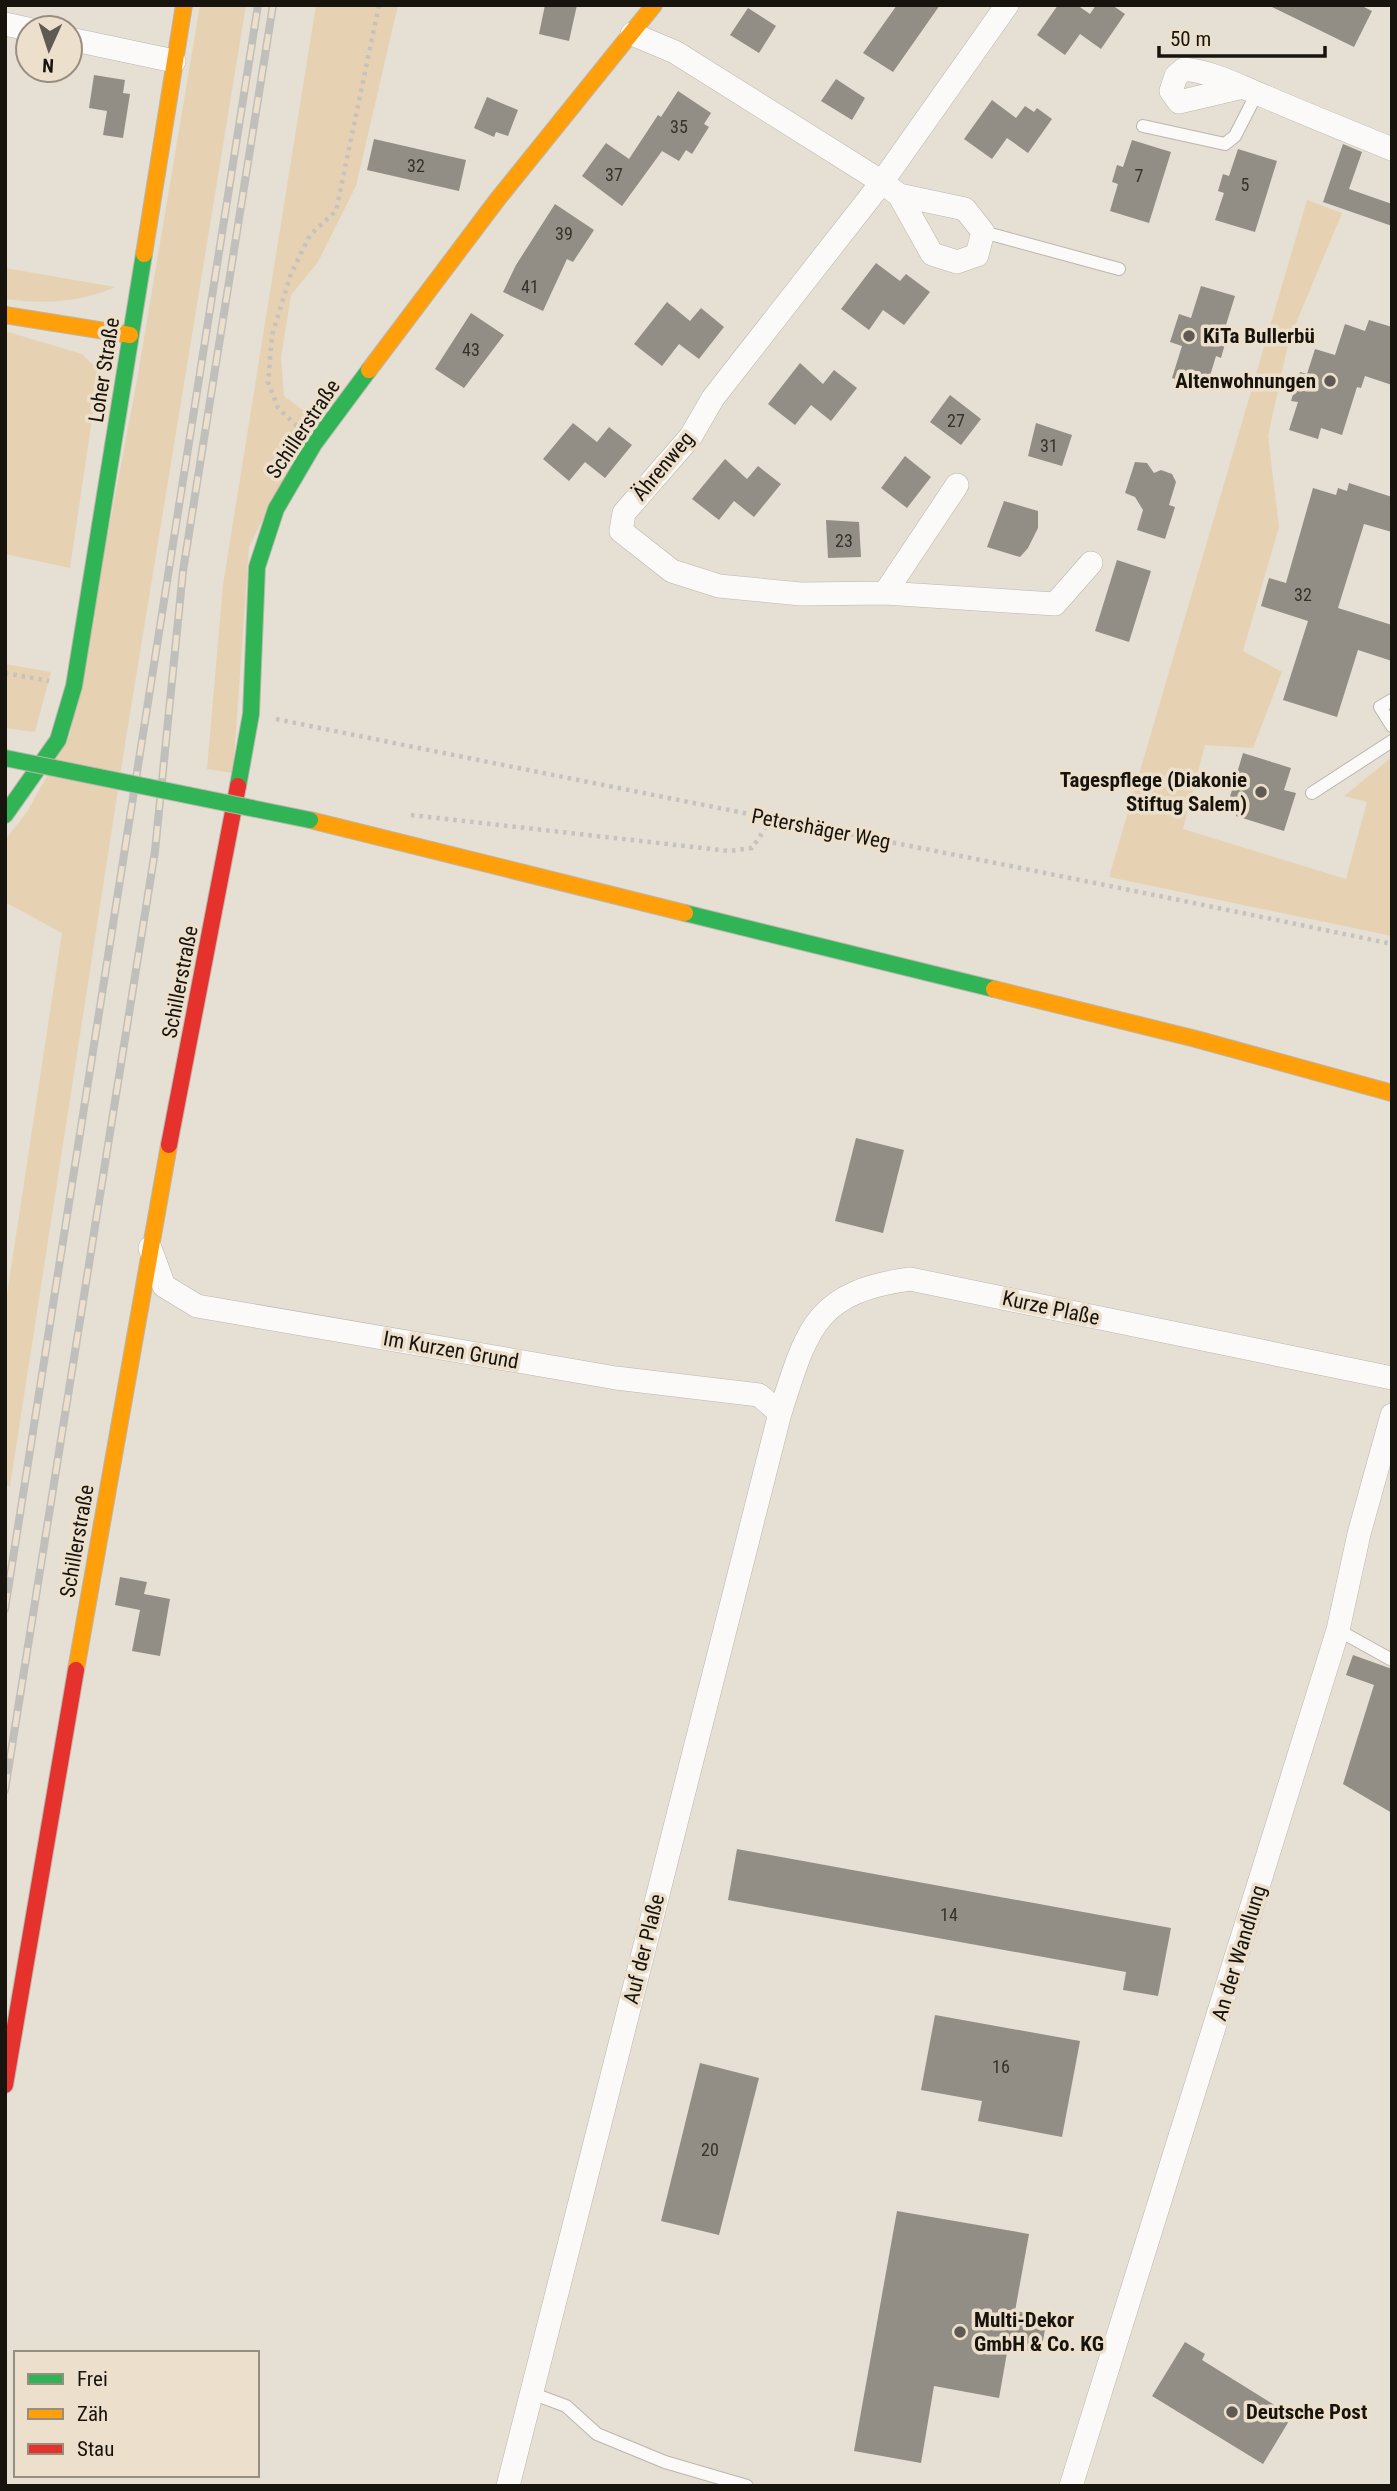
<svg xmlns="http://www.w3.org/2000/svg" width="1397" height="2491" font-family="'Roboto Condensed',sans-serif">
  <style>
    .green { fill: #e6d2b2 }
    .building { fill: #928e85 }
    .lines { fill: none; stroke-linecap: round; stroke-linejoin: round }
    .lane-casing { stroke: #bbb6ae; stroke-width: 14 }
    .street-casing { stroke: #bbb6ae; stroke-width: 24 }
    .fast-casing { stroke: #bbb6ae; stroke-width: 18 }
    .slow-casing { stroke: #bbb6ae; stroke-width: 18 }
    .jam-casing { stroke: #bbb6ae; stroke-width: 18 }
    .path { stroke: #c5c2bf; stroke-width: 4.5; stroke-dasharray: 3.5 5; stroke-linecap: butt }
    .lane { stroke: #fbfaf9; stroke-width: 12 }
    .street { stroke: #fbfaf9; stroke-width: 23 }
    .fast { stroke: #30b455; stroke-width: 16 }
    .slow { stroke: #ff9f0a; stroke-width: 16 }
    .jam { stroke: #e5322d; stroke-width: 16 }
    .rail-casing { stroke: #c0bfbb; stroke-width: 8 }
    .rail { stroke: #ece0cd; stroke-width: 5; stroke-dasharray: 16; stroke-linecap: butt }
    .fast-bridge-casing { stroke: #bbb6ae; stroke-width: 18; stroke-linecap: butt }
    .fast-bridge { stroke: #30b455; stroke-width: 16 }
    .poi-dot { fill: #5f5a53; stroke: #ece0cd; stroke-width: 2.5 }
    .labels { text-anchor: middle; dominant-baseline: central; stroke-width: 7; stroke-linejoin: round; paint-order: stroke }
    .number-label { font-size: 18px; fill: #36322b }
    .poi-label { font-size: 21px; font-weight: bold; fill: #17130d; stroke: #ece0cd; text-anchor: start }
    .street-label { font-size: 21px; fill: #17130d; stroke: #ece0cd }
  </style>
  <rect width="100%" height="100%" fill="#e5dfd4"/>
  <path class="green" d="M200 5H246L126 738 10 1486 5 1485V1308L62 933 5 902V840L27 812 70 734 137 380Z
    M316 5H398L356 186 318 262 291 295 281 358 284 396 314 418 249 547 233 773 207 769 223 585Z
    M1307 200 1342 213 1289 340 1268 436 1279 527 1243 651 1282 672 1253 748 1205 745 1183 829 1346 879 1367 802 1344 796 1392 757V936L1109 877Z
    M5 268 115 287C80 303 43 304 5 299Z
    M5 331 82 354 99 371 70 568 5 554Z
    M5 664 51 672 35 732 5 728Z"/>
  <path class="building" d="M545 5H577L569 41 539 34Z
    M897 5H940L893 72 863 53Z
    M1058 5H1077L1090 14 1096 5H1112L1125 14 1101 49 1080 34 1065 55 1037 35Z
    M1268 5H1360L1372 11 1354 47Z
    M748 8 776 26 759 53 730 35Z
    M94 75 125 80 123 93 130 94 123 138 103 135 107 111 89 108Z
    M836 79 865 98 852 120 821 101Z
    M678 91 711 113 704 124 709 127 692 154 686 150 679 161 662 151 622 206 582 176 606 143 629 159 658 115 661 117Z
    M487 97 518 110 508 136 496 132 494 137 474 128Z
    M992 100 1016 118 1025 106 1034 112 1037 108 1052 119 1028 153 1007 138 992 159 964 139Z
    M374 139 466 160 459 191 367 170Z
    M1132 140 1171 152 1149 223 1110 211 1118 184 1112 182 1117 165 1123 167Z
    M1343 144 1362 152 1349 189 1392 204V226L1323 202Z
    M1238 149 1277 161 1255 232 1215 220 1224 193 1218 191 1223 174 1229 176Z
    M555 204 594 230 573 262 567 259 543 311 503 292 516 265Z
    M876 263 900 281 906 274 930 292 904 325 883 310 869 330 841 309Z
    M1201 286 1235 296 1225 328 1229 330 1221 358 1216 356 1206 389 1172 378 1182 346 1170 342 1179 314 1191 318Z
    M667 302 690 321 701 308 724 327 699 359 679 344 662 366 634 344Z
    M471 313 504 335 464 388 435 369Z
    M1369 320 1392 327V385L1365 376 1361 388 1357 387 1342 435 1321 428 1318 439 1289 430 1298 402 1291 401 1300 372 1307 374 1315 349 1335 355 1345 324 1365 331Z
    M800 363 823 384 834 370 857 388 831 421 811 405 795 425 768 404Z
    M950 395 981 419 961 445 930 422Z
    M573 423 597 442 609 427 632 445 605 478 585 462 569 481 543 459Z
    M1036 423 1072 435 1062 466 1028 456Z
    M905 456 931 477 907 508 881 488Z
    M725 459 747 479 758 466 781 484 754 517 734 501 719 520 692 499Z
    M1135 462 1147 463 1154 473 1161 470 1172 474 1176 482 1169 505 1175 507 1165 539 1137 530 1143 510 1135 497 1125 493Z
    M1349 483 1392 497V532L1364 524 1338 608 1392 625V661L1358 650 1337 717 1283 700 1308 621 1261 606 1269 578 1286 583 1313 488 1336 495 1338 488 1347 491Z
    M1004 501 1038 511V528L1028 548 1020 557 987 547Z
    M826 520 859 522 861 557 828 558Z
    M1117 560 1151 571 1129 642 1095 631Z
    M1243 753 1291 768 1284 790 1296 793 1284 831 1236 816 1240 803 1229 800Z
    M856 1138 904 1150 883 1233 835 1221Z
    M120 1577 147 1582 144 1594 170 1599 160 1656 132 1651 140 1610 115 1605Z
    M1353 1655 1392 1669V1813L1343 1784 1374 1685 1346 1675Z
    M737 1849 1171 1928 1158 1996 1123 1990 1126 1972 728 1900Z
    M935 2015 1080 2041 1062 2137 978 2121 982 2101 921 2090Z
    M700 2063 759 2078 719 2235 661 2221Z
    M897 2211 1029 2234 1015 2311 1047 2317 1041 2353 1008 2347 999 2398 934 2386 921 2463 854 2451Z
    M1185 2342 1205 2354 1202 2360 1292 2416 1263 2464 1152 2396Z"/>
  <g class="lines">
    <g class="lane-casing">
      <path id="lane" d="M1143 126 1225 144 1235 136 1257 93
        M983 232 1119 269
        M1392 700 1380 707 1392 726
        M1312 793 1392 741
        M1338 1630 1392 1660
        M531 2393 566 2406 597 2434 665 2462 747 2486"/>
    </g>
    <g class="street-casing">
      <path id="street" d="M1007 5 882 182 713 398 691 436 624 513 621 531 672 571 719 586 801 594 885 593 1055 604 1091 563
        M5 24 28 29
        M632 34 675 52 882 182 899 195 932 254 957 262 977 255 983 232 965 209 899 195
        M70 39 174 61
        M1243 87 1179 102 1171 91 1176 76 1184 69C1213 72 1239 86 1266 97 1308 115 1350 132 1392 149
        M885 593 957 485
        M150 1248 164 1286 197 1306 616 1378 759 1395 780 1413
        M508 2486 780 1413C807 1330 814 1292 910 1279L1392 1378
        M1071 2486 1338 1630 1359 1534 1392 1415"/>
    </g>
    <g class="fast-casing">
      <path id="fast" d="M238 786 251 714 257 567 276 509 314 444 369 370
        M5 815 58 740 74 686 144 254
        M685 913 994 989"/>
    </g>
    <g class="slow-casing">
      <path id="slow" d="M144 254 184 5
        M5 315 130 335
        M369 370 497 200 654 5
        M310 820 685 913
        M994 989 1196 1039 1392 1093
        M76 1670 169 1145"/>
    </g>
    <g class="jam-casing">
      <path id="jam" d="M169 1145 238 786
        M5 2085 76 1670"/>
    </g>
    <path class="path" d="M297 426 278 408 268 382 272 335 291 274 310 235 336 211 379 5
      M5 673 49 681
      M276 719C647 795 1020 866 1392 944
      M411 815 729 851 752 848 771 820"/>
    <use href="#lane" class="lane"/>
    <use href="#street" class="street"/>
    <use href="#fast" class="fast"/>
    <use href="#slow" class="slow"/>
    <use href="#jam" class="jam"/>
    <g class="rail-casing">
      <path id="rail" d="M5 1609 258 5
        M5 1790 155 851 183 571 273 5"/>
    </g>
    <use href="#rail" class="rail"/>
    <g class="fast-bridge-casing">
      <path id="fast-bridge" d="M5 758 310 820"/>
    </g>
    <use href="#fast-bridge" class="fast-bridge"/>
  </g>
  <g class="poi-dot">
    <circle cx="1189" cy="336" r="7"/>
    <circle cx="1330" cy="381" r="7"/>
    <circle cx="1261" cy="792" r="7"/>
    <circle cx="960" cy="2332" r="7"/>
    <circle cx="1232" cy="2412" r="7"/>
  </g>
  <g class="labels">
    <g class="number-label">
      <text x="679" y="126">35</text>
      <text x="416" y="165">32</text>
      <text x="614" y="174">37</text>
      <text x="1139" y="175">7</text>
      <text x="1245" y="184">5</text>
      <text x="564" y="233">39</text>
      <text x="530" y="286">41</text>
      <text x="471" y="349">43</text>
      <text x="956" y="420">27</text>
      <text x="1049" y="445">31</text>
      <text x="844" y="540">23</text>
      <text x="1303" y="594">32</text>
      <text x="949" y="1914">14</text>
      <text x="1001" y="2066">16</text>
      <text x="710" y="2149">20</text>
    </g>
    <g class="poi-label">
      <text x="1203" y="336">KiTa Bullerbü</text>
      <text x="1316" y="381" text-anchor="end">Altenwohnungen</text>
      <text x="1247" y="780" text-anchor="end">Tagespflege (Diakonie<tspan x="1247" dy="24">Stiftug Salem)</tspan></text>
      <text x="974" y="2320">Multi-Dekor<tspan x="974" dy="24">GmbH &amp; Co. KG</tspan></text>
      <text x="1246" y="2412">Deutsche Post</text>
    </g>
    <g class="street-label">
      <text transform="translate(104 370) rotate(-81)">Loher Straße</text>
      <text transform="translate(303 429) rotate(-56)">Schillerstraße</text>
      <text transform="translate(663 466) rotate(-50)">Ährenweg</text>
      <text transform="translate(821 829) rotate(11)">Petershäger Weg</text>
      <text transform="translate(180 982) rotate(-79)">Schillerstraße</text>
      <text transform="translate(1051 1308) rotate(12)">Kurze Plaße</text>
      <text transform="translate(451 1350) rotate(10)">Im Kurzen Grund</text>
      <text transform="translate(77 1541) rotate(-80)">Schillerstraße</text>
      <text transform="translate(644 1949) rotate(-76)">Auf der Plaße</text>
      <text transform="translate(1239 1953) rotate(-73)">An der Wandlung</text>
    </g>
  </g>
  <rect width="1397" height="2491" fill="none" stroke="#17130d" stroke-width="14"/>
  <rect x="14" y="2351" width="245" height="126" fill="#ece0cd" stroke="#978e80" stroke-width="2"/>
  <rect x="28" y="2374" width="35" height="10" fill="#30b455" stroke="#978e80" stroke-width="2"/>
  <text x="77" y="2386" font-size="21" fill="#17130d">Frei</text>
  <rect x="28" y="2409" width="35" height="10" fill="#ff9f0a" stroke="#978e80" stroke-width="2"/>
  <text x="77" y="2421" font-size="21" fill="#17130d">Zäh</text>
  <rect x="28" y="2444" width="35" height="10" fill="#e5322d" stroke="#978e80" stroke-width="2"/>
  <text x="77" y="2456" font-size="21" fill="#17130d">Stau</text>
  <g transform="translate(49 49) rotate(183)"><circle r="33" fill="#ece0cd" stroke="#978e80" stroke-width="2"/>
  <path d="M0-5L12 26L0 18L-12 26Z" fill="#5f5a53"/>
  <text y="-10" font-size="19" font-weight="bold" text-anchor="middle" fill="#17130d">N</text>
  </g>
  <path d="M1159 46v10h166v-10" fill="none" stroke="#17130d" stroke-width="3.5"/>
  <text x="1170" y="46" font-size="21" fill="#17130d" stroke="#ece0cd" stroke-width="5" paint-order="stroke">50 m</text>
</svg>
